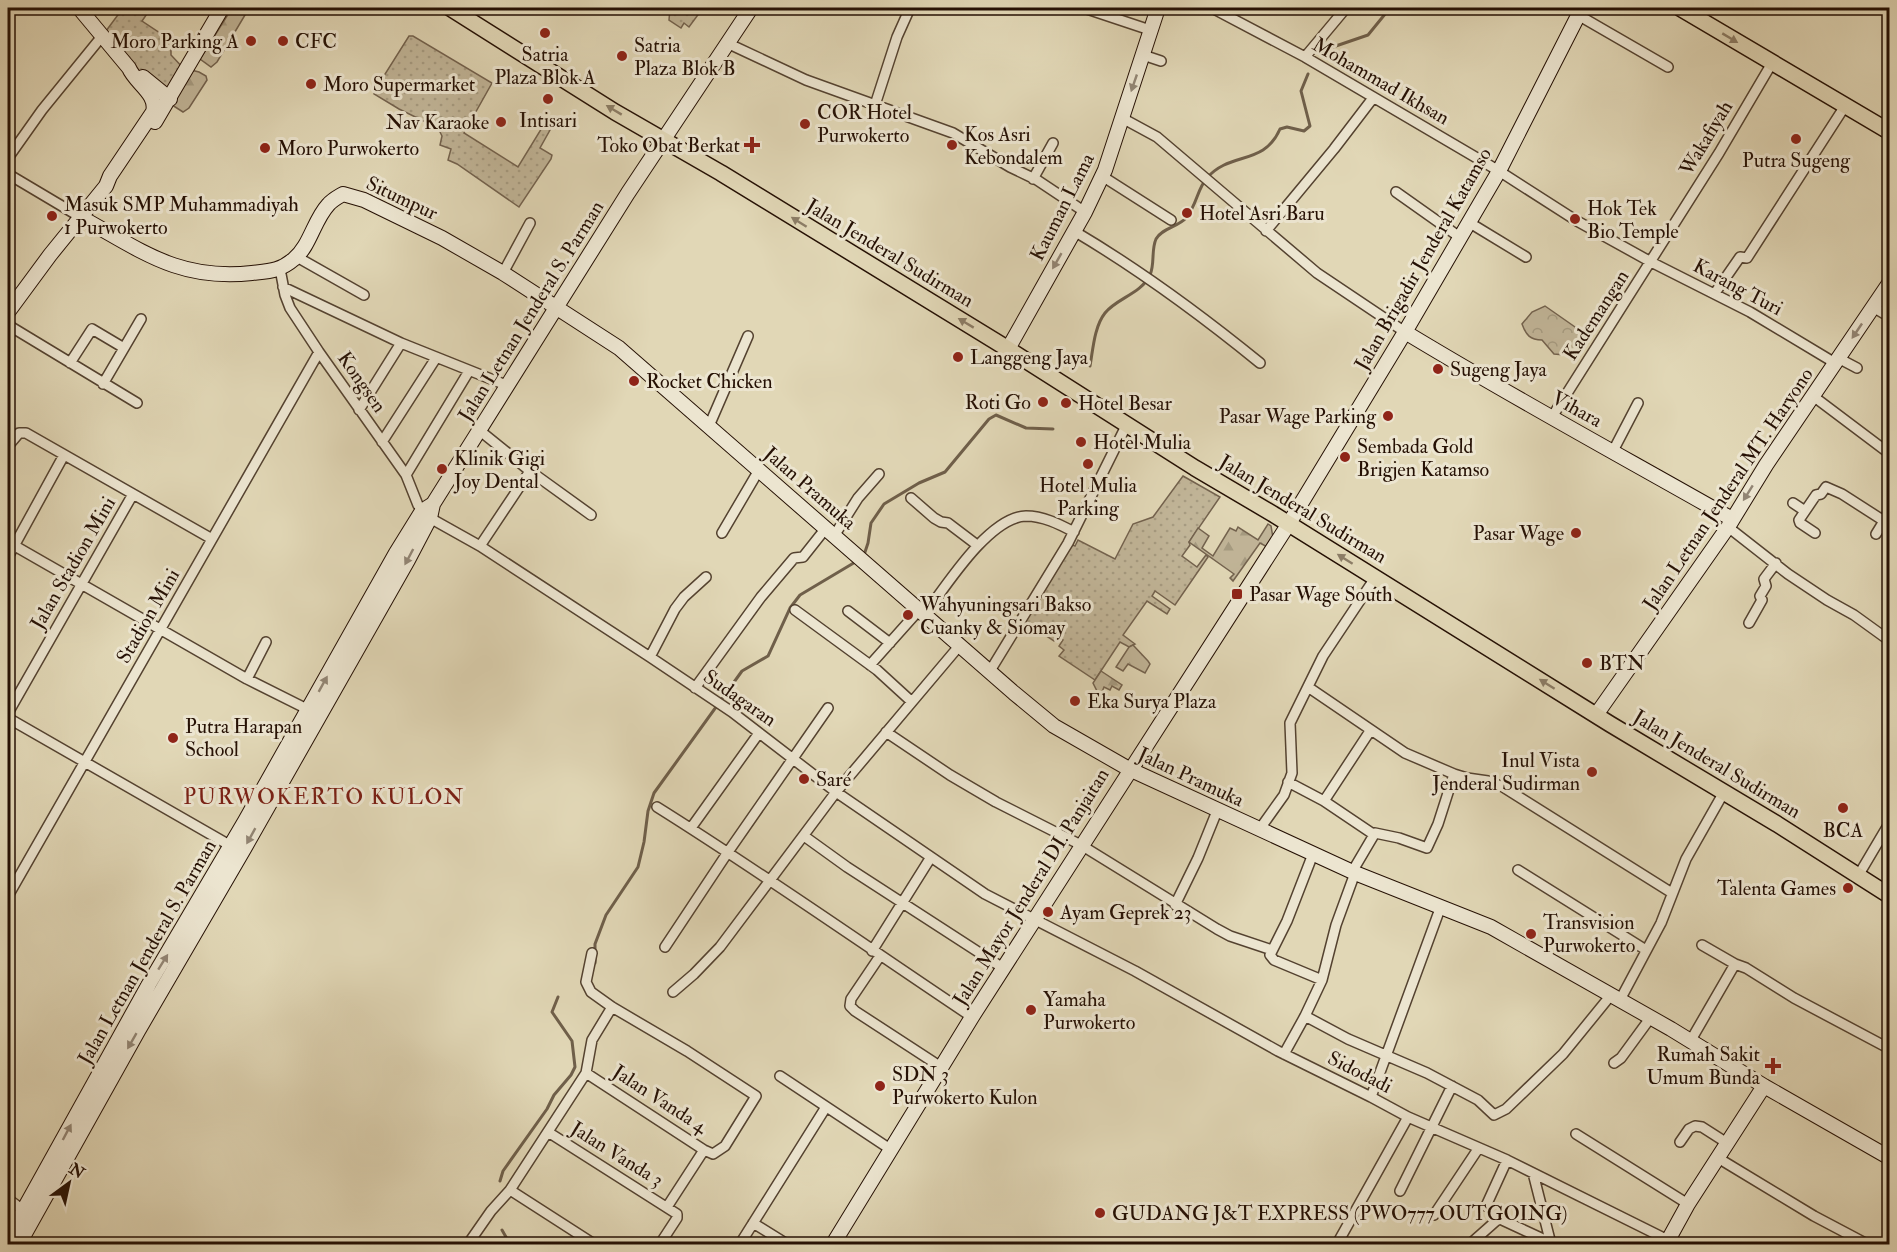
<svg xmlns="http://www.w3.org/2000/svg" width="1897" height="1252" font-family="'IM FELL Double Pica',serif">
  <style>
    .grass { fill: url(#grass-dots); stroke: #73624e; stroke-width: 1.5 }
    .forest { fill: url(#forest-firs); stroke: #73624e; stroke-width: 1.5 }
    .park { fill: url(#park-crowns); stroke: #73624e; stroke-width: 1.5 }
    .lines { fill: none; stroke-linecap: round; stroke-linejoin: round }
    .stream { stroke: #6f5f4a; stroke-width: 3 }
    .street-casing { stroke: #544230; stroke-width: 12 }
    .secondary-casing { stroke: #251004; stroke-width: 16 }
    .primary-casing { stroke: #251004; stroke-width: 18 }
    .street { stroke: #ece5d0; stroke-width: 9 }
    .secondary { stroke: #ece5d0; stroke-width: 14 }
    .primary { stroke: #e1d7b6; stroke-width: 15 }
    .oneway { fill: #8c7d66 }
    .oneway2 { fill: #928574 }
    .poi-dot { fill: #8f2418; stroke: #ece5d0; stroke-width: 2 }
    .labels { text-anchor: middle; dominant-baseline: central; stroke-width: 6; stroke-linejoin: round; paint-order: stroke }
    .poi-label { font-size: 20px; fill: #251004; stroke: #ece5d0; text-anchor: start }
    .street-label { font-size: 20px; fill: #251004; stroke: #ece5d0 }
    .quarter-label { font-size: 22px; letter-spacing: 1.5px; fill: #7a1f14; stroke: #ece5d0 }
  </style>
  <defs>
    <pattern id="grass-dots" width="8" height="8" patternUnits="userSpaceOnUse" patternTransform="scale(1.5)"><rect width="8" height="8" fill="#c1b598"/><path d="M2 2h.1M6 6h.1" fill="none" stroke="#a69b81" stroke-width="1.8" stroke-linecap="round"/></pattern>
    <pattern id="forest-firs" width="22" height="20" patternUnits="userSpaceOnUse" patternTransform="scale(1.5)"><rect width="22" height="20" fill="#c1b598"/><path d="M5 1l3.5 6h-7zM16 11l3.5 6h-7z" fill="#a69b81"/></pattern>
    <pattern id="park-crowns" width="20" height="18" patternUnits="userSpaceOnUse" patternTransform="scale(1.5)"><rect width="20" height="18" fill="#c1b598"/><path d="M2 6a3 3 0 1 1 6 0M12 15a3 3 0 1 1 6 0" fill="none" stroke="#a69b81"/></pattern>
  </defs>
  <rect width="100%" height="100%" fill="#e1d7b6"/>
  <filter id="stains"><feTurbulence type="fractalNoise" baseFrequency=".00333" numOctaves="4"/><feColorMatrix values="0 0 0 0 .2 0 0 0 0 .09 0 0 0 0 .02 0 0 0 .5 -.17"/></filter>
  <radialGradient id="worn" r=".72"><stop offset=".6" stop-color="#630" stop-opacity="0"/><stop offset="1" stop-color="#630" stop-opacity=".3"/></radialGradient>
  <path class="grass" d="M123 8H151L142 21 175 43 171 49V55L186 71 155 106 103 35Z
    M670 8H703L689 27 684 23 681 28 669 20Z
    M409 36H413L492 83 464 133 518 167 543 126 550 130 540 148 552 155 551 159 519 207 457 164 448 160 451 149 440 145 442 136 438 128 399 109 374 94 375 90Z
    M1183 476 1220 497 1189 542 1190 545 1182 556 1197 567 1206 555 1208 557 1175 605 1155 591 1152 596 1170 609 1167 614 1147 601 1123 635 1135 644 1129 647 1120 642 1095 680 1059 656 1064 650 1059 646 1063 640 1058 636 1054 641 1022 620 1068 543 1075 546 1078 540 1115 559 1133 524 1153 517Z"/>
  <path class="forest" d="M232 8H239L245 15 217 62 211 67 200 59Z
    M191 70 199 72 206 76 207 80 189 108 183 112 172 105Z
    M1268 524 1271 526 1273 538 1269 548 1260 543 1233 581 1230 578 1234 574 1189 542 1198 528 1209 536 1202 548 1213 556 1230 528 1236 531 1238 527 1258 540Z
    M1133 645 1148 661 1150 664 1145 673 1128 664 1123 671 1116 667 1129 647Z
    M1101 671 1122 685 1119 690 1112 686 1110 690 1104 687 1102 692 1097 691 1093 683Z"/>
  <path class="park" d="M1545 306 1575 327 1584 342 1576 356 1554 354 1542 340C1530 340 1526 335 1522 324L1532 312Z"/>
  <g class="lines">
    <path class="stream" d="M1416 8 1423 10 1437 8
      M1451 8C1459 12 1466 14 1474 8
      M1330 48 1368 35 1390 8
      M1090 366C1093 350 1094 327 1105 313 1117 298 1141 294 1150 275 1155 264 1151 250 1156 239 1162 228 1178 227 1186 218 1197 205 1197 189 1207 178 1230 151 1264 166 1280 129L1287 127 1304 131 1310 126 1301 91 1308 74
      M864 555 868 543 871 523 884 504 919 483 945 472 989 419 996 415 1026 428 1053 429
      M595 963V944L606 915 638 867 644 842 648 811 654 793 742 671 768 656 790 608 800 595 857 561
      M500 1181 503 1171 547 1109 554 1095 571 1075 575 1067 572 1041 552 1012 558 997
      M502 1230 510 1244"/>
    <g class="street-casing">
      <path id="street" d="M1084 8 1150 30
        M1212 8 1305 57 1499 171 1577 221 1651 262 1750 312 1835 363
        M1578 15 1668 67
        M727 43 806 80 953 133 1010 167 1037 180 1085 212
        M1143 55 1161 61
        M1305 57 1346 8
        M875 105 897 37 910 8
        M1122 118 1157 137 1317 273 1405 332
        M8 158 42 110 103 35
        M8 174 82 218
        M1102 176 1171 220
        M1033 179 1053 143
        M1396 192 1461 238
        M1470 223 1526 257
        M1074 231C1140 270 1201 315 1260 363
        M1266 231 1334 149 1373 98
        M297 257 364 295
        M280 269 285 295 290 308 319 352 406 475 418 505 430 518 480 546 650 657 732 712 836 792 985 894 1135 971 1278 1051 1371 1097 1408 1117 1507 1160 1676 1244
        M503 273 530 223
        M283 287 401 343 506 385
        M1715 293 1740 257 1747 258 1845 106
        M1873 307 1890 317
        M8 325 137 403
        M1838 358 1857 368
        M70 363 92 329 124 348
        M103 384 141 319
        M1813 396 1890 454
        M359 410 401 343
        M1552 417 1719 153 1772 63
        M709 426 748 336
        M479 430 530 471 591 515
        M382 442 436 358
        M8 446 19 433H26L212 539
        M1613 451 1638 403
        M406 475 469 371
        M911 498 934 518 941 522 948 523 977 545
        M1793 503 1805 511
        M1728 527 1788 574 1827 600 1854 615 1890 641
        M722 533 759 470
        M1815 533 1800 523 1799 520 1816 495 1821 494 1826 487 1842 494 1884 521 1890 508
        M1876 534 1884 521
        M834 536 858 498 879 474
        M8 542 247 679 313 712
        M480 546 530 471
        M8 557 64 455
        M795 610 877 670 912 702
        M848 611 890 643
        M925 614C946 586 989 517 1026 516 1043 516 1059 524 1074 532
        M1749 623 1762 600 1760 596 1766 586 1764 579 1776 563
        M650 657 675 609 684 597 706 577
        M870 665 920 609
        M990 671 1068 543 1127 424
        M247 679 266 642
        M1308 687 1405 753 1454 774 1467 778 1488 781 1503 787 1672 893
        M695 688 761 597 794 558 803 557 826 528
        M8 713 133 494
        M8 718 231 846
        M886 732 950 775 996 802 1081 845 1217 929 1230 936 1272 950
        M1288 782 1324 801 1373 834
        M1324 801 1370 731
        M657 807C764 874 867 947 972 1017
        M691 828 759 733
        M1259 830 1284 795 1292 773 1290 723 1323 656 1375 578
        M804 836 847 867 1003 968
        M1313 854 1287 921 1270 955 1274 960 1322 980
        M1518 870 1646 950
        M1352 872 1375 833 1399 838 1427 848 1438 824 1454 774
        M1858 876 1890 822
        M8 896 319 352
        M1175 905 1198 858 1217 811
        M1702 945 1735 964
        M665 947 728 852 828 708
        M872 951 931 857
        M880 956 851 999 850 1006 855 1011 941 1067
        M673 992 694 974 720 947 836 792 960 645
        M1620 1000 1661 923 1686 859 1724 792
        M1305 1016 1348 1039 1427 1073 1478 1100 1494 1115 1506 1109 1563 1054 1611 995
        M1691 1040 1735 964 1746 968 1794 998 1890 1049
        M1284 1054 1305 1016 1322 980 1336 925 1355 873
        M1614 1063 1621 1058 1651 1017
        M586 1073 704 1150 713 1154 725 1146 756 1096 687 1051 612 1007 591 992 586 982 592 953
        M780 1076 890 1149
        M1371 1097 1441 906
        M548 1132 677 1214V1218L660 1244
        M1576 1134 1688 1204
        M1680 1142 1689 1129 1695 1126 1702 1127 1727 1143
        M1718 1158 1814 1216 1867 1244
        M1533 1173 1551 1244
        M510 1190 594 1244
        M1400 1191 1452 1086
        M8 1199 23 1210
        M1486 1206 1507 1160
        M667 1207 704 1150
        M1434 1215 1478 1149
        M753 1223 787 1244
        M468 1244 491 1211 510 1190 586 1073 592 1040 612 1007
        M740 1244 826 1107
        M1337 1244 1408 1117
        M1470 1244 1496 1221 1500 1219 1554 1244"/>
    </g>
    <g class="secondary-casing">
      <path id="secondary" d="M143 77 170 99
        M155 122 222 8
        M82 218C142 251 179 281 252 273 270 271 280 271 294 259 310 246 314 220 328 205 332 200 338 197 343 194L364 200 442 238 503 273 619 348 1014 693 1054 726 1129 769 1355 873 1491 927 1671 1029 1764 1086 1890 1158
        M8 312 50 255 106 186 110 176 153 112C158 94 135 83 129 68L79 8
        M1405 332C1512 397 1623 457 1732 519
        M1008 349 1085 212 1105 170 1158 8
        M1596 715 1728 527 1766 465 1890 282
        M8 1238 149 984 245 821 396 553 422 511 433 504
        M19 1244 138 1031 244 849 408 560 430 518 433 504 628 193 751 8
        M833 1244 972 1017 1288 525 1405 332 1499 171 1582 8
        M1666 1244 1688 1204 1764 1086"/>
    </g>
    <g class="primary-casing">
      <path id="primary" d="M450 8 615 112 721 173 1008 349 1195 468 1273 514 1610 724 1777 824 1890 896
        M1680 8 1890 132"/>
    </g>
    <use href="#street" class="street"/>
    <use href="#secondary" class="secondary"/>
    <use href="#primary" class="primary"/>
  </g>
  <defs><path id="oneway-solid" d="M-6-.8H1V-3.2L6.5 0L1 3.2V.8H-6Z" transform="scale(1.5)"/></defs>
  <g class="oneway">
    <use href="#oneway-solid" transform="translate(1730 38) rotate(31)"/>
    <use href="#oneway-solid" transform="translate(614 110) rotate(-149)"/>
    <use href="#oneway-solid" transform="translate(799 222) rotate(-148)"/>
    <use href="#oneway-solid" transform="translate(966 323) rotate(-149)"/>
    <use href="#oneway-solid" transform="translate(1345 559) rotate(-148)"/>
    <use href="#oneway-solid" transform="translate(1547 684) rotate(-148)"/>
  </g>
  <g class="oneway2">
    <use href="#oneway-solid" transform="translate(1134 83) rotate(109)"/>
    <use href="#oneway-solid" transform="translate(1057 261) rotate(120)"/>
    <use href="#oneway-solid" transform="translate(1857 331) rotate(124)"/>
    <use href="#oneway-solid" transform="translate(1748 493) rotate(122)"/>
    <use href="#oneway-solid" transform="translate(409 557) rotate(118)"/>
    <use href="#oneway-solid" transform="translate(323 684) rotate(-61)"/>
    <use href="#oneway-solid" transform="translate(251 836) rotate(119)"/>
    <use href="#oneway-solid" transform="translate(163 962) rotate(-58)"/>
    <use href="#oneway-solid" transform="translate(132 1041) rotate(120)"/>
    <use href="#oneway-solid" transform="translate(67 1132) rotate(-62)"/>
  </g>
  <g class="poi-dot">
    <circle cx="545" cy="33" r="6"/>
    <circle cx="251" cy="41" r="6"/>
    <circle cx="283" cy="41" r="6"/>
    <circle cx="622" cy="56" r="6"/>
    <circle cx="311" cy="84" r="6"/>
    <circle cx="548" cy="99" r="6"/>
    <circle cx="501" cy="122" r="6"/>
    <circle cx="805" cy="124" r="6"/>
    <circle cx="1796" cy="139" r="6"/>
    <path d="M749 136h6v6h6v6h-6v6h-6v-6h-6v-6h6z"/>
    <circle cx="952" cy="145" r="6"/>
    <circle cx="265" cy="148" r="6"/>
    <circle cx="1187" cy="213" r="6"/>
    <circle cx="52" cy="216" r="6"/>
    <circle cx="1575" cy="219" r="6"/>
    <circle cx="958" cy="357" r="6"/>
    <circle cx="1438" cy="369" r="6"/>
    <circle cx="634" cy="381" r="6"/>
    <circle cx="1043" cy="402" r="6"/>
    <circle cx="1066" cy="403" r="6"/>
    <circle cx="1388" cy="416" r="6"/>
    <circle cx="1081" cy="442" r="6"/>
    <circle cx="1345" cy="457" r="6"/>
    <circle cx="1088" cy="464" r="6"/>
    <circle cx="442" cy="469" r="6"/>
    <circle cx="1576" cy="533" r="6"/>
    <rect x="1231" y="588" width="12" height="12" rx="3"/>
    <circle cx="908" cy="615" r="6"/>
    <circle cx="1587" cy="663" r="6"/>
    <circle cx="1075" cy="701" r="6"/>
    <circle cx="173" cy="738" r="6"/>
    <circle cx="1592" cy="772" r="6"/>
    <circle cx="804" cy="779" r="6"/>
    <circle cx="1843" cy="808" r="6"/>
    <circle cx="1848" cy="888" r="6"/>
    <circle cx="1048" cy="912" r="6"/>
    <circle cx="1531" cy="934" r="6"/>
    <circle cx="1031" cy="1010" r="6"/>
    <path d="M1770 1057h6v6h6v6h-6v6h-6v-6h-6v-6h6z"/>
    <circle cx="880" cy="1086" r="6"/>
    <circle cx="1100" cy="1213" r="6"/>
  </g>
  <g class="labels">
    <g class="poi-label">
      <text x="239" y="41" text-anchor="end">Moro Parking A</text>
      <text x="295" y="41">CFC</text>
      <text x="634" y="45">Satria<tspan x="634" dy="23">Plaza Blok B</tspan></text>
      <text x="545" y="54" text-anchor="middle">Satria<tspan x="545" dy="23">Plaza Blok A</tspan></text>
      <text x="323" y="84">Moro Supermarket</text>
      <text x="817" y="112">COR Hotel<tspan x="817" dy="23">Purwokerto</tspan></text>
      <text x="548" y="120" text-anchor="middle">Intisari</text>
      <text x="489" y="122" text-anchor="end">Nav Karaoke</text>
      <text x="964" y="134">Kos Asri<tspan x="964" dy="23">Kebondalem</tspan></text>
      <text x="740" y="145" text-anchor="end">Toko Obat Berkat</text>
      <text x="277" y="148">Moro Purwokerto</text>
      <text x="1796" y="160" text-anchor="middle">Putra Sugeng</text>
      <text x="64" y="204">Masuk SMP Muhammadiyah<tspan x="64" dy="23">1 Purwokerto</tspan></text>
      <text x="1587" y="208">Hok Tek<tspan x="1587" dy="23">Bio Temple</tspan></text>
      <text x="1199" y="213">Hotel Asri Baru</text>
      <text x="970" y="357">Langgeng Jaya</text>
      <text x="1450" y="369">Sugeng Jaya</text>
      <text x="646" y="381">Rocket Chicken</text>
      <text x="1031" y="402" text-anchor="end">Roti Go</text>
      <text x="1078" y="403">Hotel Besar</text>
      <text x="1376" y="416" text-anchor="end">Pasar Wage Parking</text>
      <text x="1093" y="442">Hotel Mulia</text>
      <text x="1357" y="446">Sembada Gold<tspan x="1357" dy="23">Brigjen Katamso</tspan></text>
      <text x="454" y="458">Klinik Gigi<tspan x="454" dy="23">Joy Dental</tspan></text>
      <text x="1088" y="485" text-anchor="middle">Hotel Mulia<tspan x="1088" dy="23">Parking</tspan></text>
      <text x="1564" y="533" text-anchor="end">Pasar Wage</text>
      <text x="1249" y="594">Pasar Wage South</text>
      <text x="920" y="604">Wahyuningsari Bakso<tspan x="920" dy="23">Cuanky &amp; Siomay</tspan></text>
      <text x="1599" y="663">BTN</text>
      <text x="1087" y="701">Eka Surya Plaza</text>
      <text x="185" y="726">Putra Harapan<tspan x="185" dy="23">School</tspan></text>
      <text x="1580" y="760" text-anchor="end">Inul Vista<tspan x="1580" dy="23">Jenderal Sudirman</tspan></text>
      <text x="816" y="779">Saré</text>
      <text x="1843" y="830" text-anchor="middle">BCA</text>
      <text x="1836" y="888" text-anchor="end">Talenta Games</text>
      <text x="1060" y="912">Ayam Geprek 23</text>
      <text x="1543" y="922">Transvision<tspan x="1543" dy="23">Purwokerto</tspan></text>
      <text x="1043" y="999">Yamaha<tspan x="1043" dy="23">Purwokerto</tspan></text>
      <text x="1760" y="1054" text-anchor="end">Rumah Sakit<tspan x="1760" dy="23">Umum Bunda</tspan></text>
      <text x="892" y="1074">SDN 3<tspan x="892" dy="23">Purwokerto Kulon</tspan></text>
      <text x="1112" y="1213">GUDANG J&amp;T EXPRESS (PWO777 OUTGOING)</text>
    </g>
    <g class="street-label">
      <text transform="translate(1381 81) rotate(30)">Mohammad Ikhsan</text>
      <text transform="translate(1706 138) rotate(-59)">Wakafiyah</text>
      <text transform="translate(402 198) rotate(25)">Situmpur</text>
      <text transform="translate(1062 207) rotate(-63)">Kauman Lama</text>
      <text transform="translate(890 253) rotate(31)">Jalan Jenderal Sudirman</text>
      <text transform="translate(1423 259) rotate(-60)">Jalan Brigadir Jenderal Katamso</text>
      <text transform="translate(1738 287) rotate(28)">Karang Turi</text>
      <text transform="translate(531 311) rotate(-58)">Jalan Letnan Jenderal S. Parman</text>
      <text transform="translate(1596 315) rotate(-57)">Kademangan</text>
      <text transform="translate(362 382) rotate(55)">Kongsen</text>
      <text transform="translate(1577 409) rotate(29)">Vihara</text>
      <text transform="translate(810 488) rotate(41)">Jalan Pramuka</text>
      <text transform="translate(1728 489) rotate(-56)">Jalan Letnan Jenderal MT. Haryono</text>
      <text transform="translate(1303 509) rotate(31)">Jalan Jenderal Sudirman</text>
      <text transform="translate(73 563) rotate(-60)">Jalan Stadion Mini</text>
      <text transform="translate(148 616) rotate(-60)">Stadion Mini</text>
      <text transform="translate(740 698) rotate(35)">Sudagaran</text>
      <text transform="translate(1717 764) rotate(31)">Jalan Jenderal Sudirman</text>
      <text transform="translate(1191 777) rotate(25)">Jalan Pramuka</text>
      <text transform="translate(1031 887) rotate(-58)">Jalan Mayor Jenderal DI. Panjaitan</text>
      <text transform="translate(147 952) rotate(-60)">Jalan Letnan Jenderal S. Parman</text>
      <text transform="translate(1360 1072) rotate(27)">Sidodadi</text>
      <text transform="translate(660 1099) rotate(33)">Jalan Vanda 4</text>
      <text transform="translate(617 1154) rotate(32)">Jalan Vanda 3</text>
    </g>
    <g class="quarter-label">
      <text x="324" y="797">PURWOKERTO KULON</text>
    </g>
  </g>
  <rect width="1897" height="1252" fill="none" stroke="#e1d7b6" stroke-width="30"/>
  <rect x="9" y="9" width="1879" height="1234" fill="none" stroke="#251004" stroke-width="3"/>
  <rect x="15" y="15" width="1867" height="1222" fill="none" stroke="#251004" stroke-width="1.5"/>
  <g transform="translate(69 1183) rotate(33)" stroke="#ece5d0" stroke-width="4.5" paint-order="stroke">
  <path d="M0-4.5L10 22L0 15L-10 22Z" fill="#251004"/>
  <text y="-9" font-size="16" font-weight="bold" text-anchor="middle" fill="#251004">N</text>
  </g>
  <rect width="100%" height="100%" filter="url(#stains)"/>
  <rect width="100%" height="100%" fill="url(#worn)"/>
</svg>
